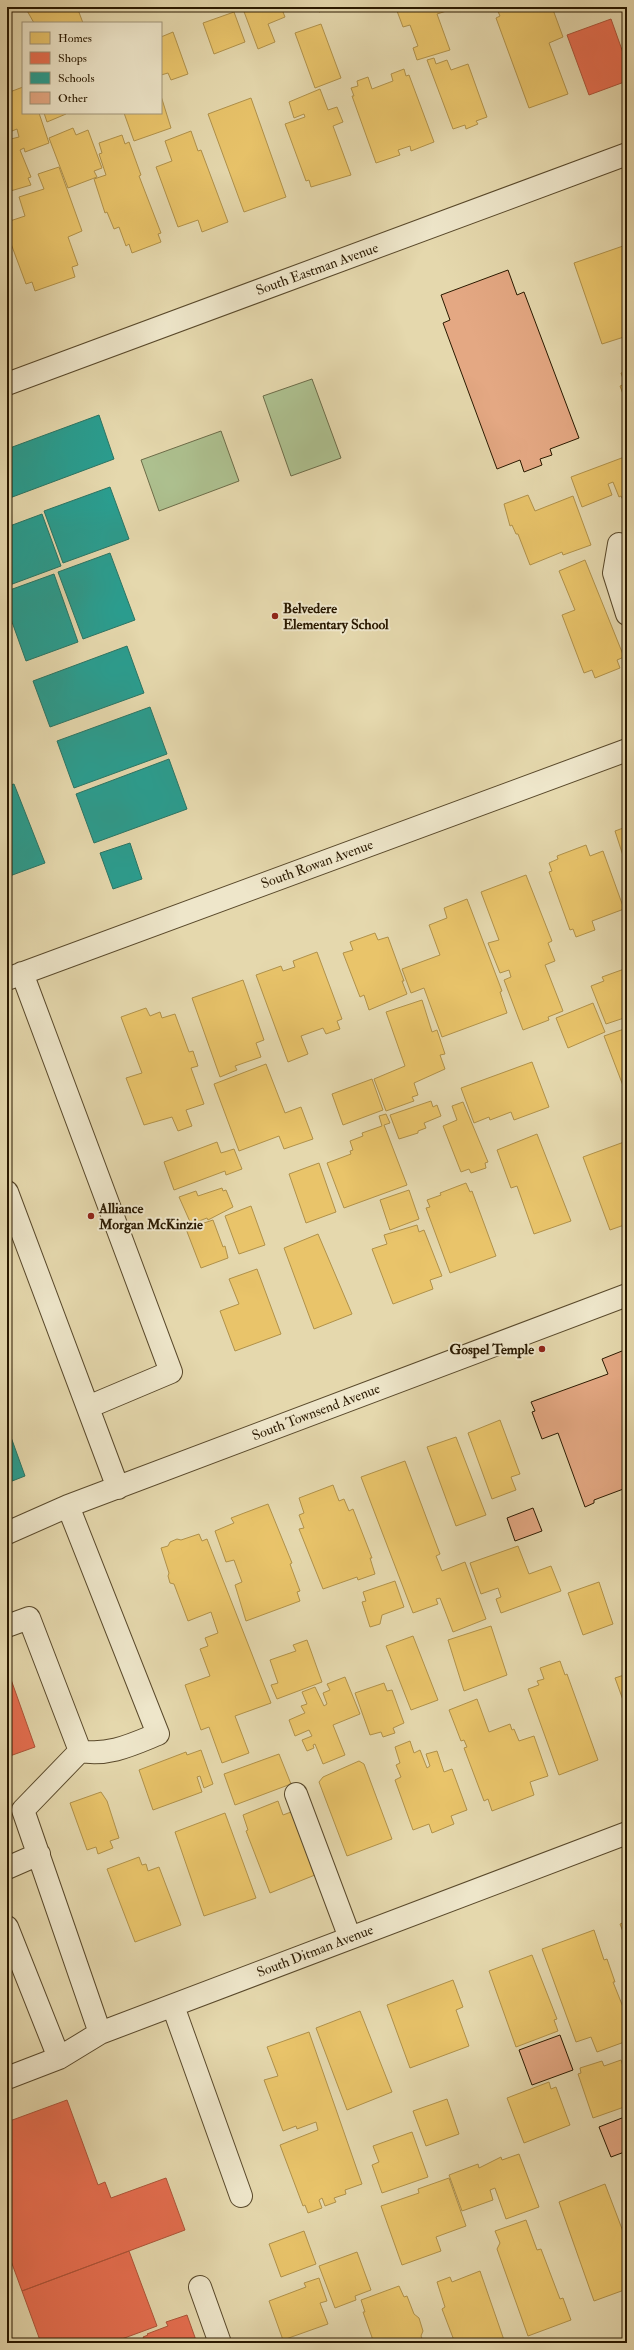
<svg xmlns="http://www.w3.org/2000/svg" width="634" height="2350" font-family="'IM FELL Double Pica',serif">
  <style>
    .green { fill: #adc08f; stroke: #6c6c48 }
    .homes { fill: #e9c46a; stroke: #b0914a }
    .shops { fill: #e76f51; stroke: #ae5539 }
    .schools { fill: #2a9d8f; stroke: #2a7564 }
    .building { fill: #e4a883; stroke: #2a1900 }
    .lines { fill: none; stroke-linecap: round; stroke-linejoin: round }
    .minor-casing { stroke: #59492b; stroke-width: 24 }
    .minor { stroke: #eee6ca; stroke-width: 22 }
    .poi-dot { fill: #8f2418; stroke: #eee6ca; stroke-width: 1.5 }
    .labels { text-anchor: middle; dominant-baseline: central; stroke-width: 4; stroke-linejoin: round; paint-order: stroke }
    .street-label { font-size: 14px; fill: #2a1900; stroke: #eee6ca }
    .poi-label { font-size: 14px; font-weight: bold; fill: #2a1900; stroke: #eee6ca; text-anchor: start }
  </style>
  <rect width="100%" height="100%" fill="#e5d8ad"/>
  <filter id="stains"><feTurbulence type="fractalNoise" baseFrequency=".005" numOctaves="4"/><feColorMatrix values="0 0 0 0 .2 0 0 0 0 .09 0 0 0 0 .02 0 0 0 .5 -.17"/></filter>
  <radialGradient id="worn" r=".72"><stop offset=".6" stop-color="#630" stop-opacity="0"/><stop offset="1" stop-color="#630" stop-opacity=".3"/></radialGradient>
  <path class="green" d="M312 379 341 458 291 476 263 396Z
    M221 431 239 481 159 511 141 460Z"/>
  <path class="homes" d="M25 7H77L83 23H34Z
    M249 7H285L286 11 283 12 285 17 268 24 275 42 258 49 243 9Z
    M317 7H341L333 10 331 7 319 12Z
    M402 7H459L437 14 450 50 417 60 413 48 418 46 410 25 403 27 397 11 403 9Z
    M496 7H552L563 37 549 43 568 94 529 108 496 18 500 16Z
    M234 12 245 42 214 54 203 23Z
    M321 24 341 78 315 88 295 33Z
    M173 32 188 74 171 80 168 73 161 75V37Z
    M434 58 436 64 447 60 451 70 468 64 487 117 476 121 478 124 466 129 465 125 453 129 427 60Z
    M404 69 406 76 409 75 434 142 411 151 410 146 398 150 400 155 376 163 352 96H354L351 88 358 86 357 81 368 77 372 89 393 81 391 74Z
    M23 87V113H39L49 143 25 152 24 148 20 150 31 177 28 178 31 185 7 192V140L19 137 17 129 7 133V93Z
    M320 89 328 110 337 107 343 122 333 126 351 175 311 187 309 180 306 181 285 124 305 117 304 114 294 118 289 102Z
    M161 96 171 128 134 141 124 113H161Z
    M251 98 286 197 244 212 208 114Z
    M44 113H66V114L47 122Z
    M73 128 76 135 88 130 102 168 94 171 97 177 68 188 49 138Z
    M191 131 198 151 201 150 228 222 202 232 198 220 178 227 156 167 172 161 165 141Z
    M122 135 125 144 129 142 141 175 139 176 161 233 158 234 161 242 132 253 129 244 126 246 119 227 114 229 107 212 105 213 94 179 106 175 99 154 102 153 99 143Z
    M59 167 82 231 68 237 78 265 72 267 75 277 35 291 32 282 26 284 7 233V222L25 216 19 197 44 189 38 174Z
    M623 246 627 257V336L602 344 574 263Z
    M627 371V405L620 386 625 384 621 373Z
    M627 456V501L624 502 621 496 619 497 613 482 608 484 612 495 582 507 571 477Z
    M528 495 535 511 573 496 591 545 563 555 562 552 530 565 518 534H516L512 525 510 526 504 504Z
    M585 560 624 657 617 660 620 668 595 678 592 670 584 673 562 615 575 610 559 571Z
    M627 818V868L615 831 626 827 624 820Z
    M586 845 590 856 603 851 624 909 592 921 595 930 576 937 573 929 570 930 549 872 552 871 549 863 558 859 557 856Z
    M526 875 552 941 548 943 555 961 545 965 563 1011 548 1017 549 1020 523 1030 504 980 511 977 509 970 500 973 488 943 499 940 481 892Z
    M467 899 502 991 500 992 507 1013 442 1037 424 988 411 993 402 969 440 955 429 925 447 918 444 908Z
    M375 933 378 940 388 937 404 981H402L407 994 369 1010 364 995 360 997 343 953 353 950 350 942Z
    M317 952 342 1019 337 1021 340 1029 326 1034 323 1028 301 1036 308 1054 288 1062 256 975 281 966 283 971 295 967 293 961Z
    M627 968V1017L606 1024 591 986 604 981 602 977Z
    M243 980 264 1040 256 1043 261 1057 235 1066 237 1070 220 1077 192 998Z
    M422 1000 432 1032 437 1030 445 1054 440 1055 445 1069 414 1083 418 1095 412 1097 414 1101 386 1111 374 1079 405 1066 386 1012Z
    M593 1003 605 1032 568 1048 556 1018Z
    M146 1008 150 1016 160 1012 162 1018 175 1014 189 1052 193 1051 198 1066 191 1068 204 1104 186 1110 192 1126 178 1131 172 1117 144 1125 126 1078 142 1073 121 1017Z
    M627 1028V1096L604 1036Z
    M532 1062 549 1107 514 1120 511 1112 490 1120 489 1117 474 1123 461 1088Z
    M266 1064 285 1113 301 1107 313 1139 284 1149 279 1136 239 1151 214 1084Z
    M372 1079 383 1110 343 1125 332 1094Z
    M431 1101 433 1107 437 1105 441 1116 424 1123 426 1128 418 1131V1133L399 1139 390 1115Z
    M463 1102 488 1162 485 1163 486 1168 471 1173 469 1169 461 1172 443 1126 457 1120 452 1106Z
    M386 1114 390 1123 384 1125 407 1185 344 1208 327 1163 351 1154 350 1151 353 1150 350 1141 363 1136 362 1133 382 1126 379 1116Z
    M537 1134 571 1221 534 1234 517 1186 511 1188 497 1150Z
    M217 1142 221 1153 234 1149 242 1169 226 1175 225 1171 174 1190 164 1162Z
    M624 1142 627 1150V1224L610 1230 583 1157Z
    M319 1163 336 1212 306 1223 289 1174Z
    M466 1183 470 1192 472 1191 496 1256 450 1273 426 1208 430 1207 427 1200 441 1195 440 1193Z
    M222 1188 223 1191 226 1190 233 1207 208 1220 207 1218 191 1224 179 1197 196 1191 198 1196Z
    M409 1190 419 1219 390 1230 380 1200Z
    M251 1206 265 1245 239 1254 225 1216Z
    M213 1220 223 1247 225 1246 228 1258 201 1268 186 1229Z
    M417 1225 419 1232 424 1230 442 1276 430 1280 433 1289 393 1304 372 1249 387 1244 384 1235Z
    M318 1234 352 1314 314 1329 284 1248Z
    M257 1269 281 1334 235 1351 220 1311 239 1304 229 1279Z
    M500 1420 520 1474 511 1477 516 1490 492 1499 468 1433Z
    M456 1437 486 1515 456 1526 427 1447Z
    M405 1461 440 1554 436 1556 442 1571 465 1562 486 1619 453 1632 440 1598 436 1599 438 1604 413 1613 361 1477Z
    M333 1485 339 1501 344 1499 349 1511 353 1509 372 1558H370L375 1574 358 1580 357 1577 323 1589 299 1529 304 1528 299 1515 304 1513 299 1498Z
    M268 1504 292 1563 290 1564 300 1591 297 1592 300 1601 246 1621 235 1585 242 1582 234 1560 226 1562 215 1531 234 1523 231 1518Z
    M199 1534 202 1541 207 1539 271 1703 235 1716 249 1753 222 1763 209 1727 201 1730 185 1685 210 1676 200 1649 208 1646 205 1638 218 1633 211 1612 188 1621 174 1584 170 1583 168 1576 169 1573 161 1548 168 1546 170 1542 177 1539 181 1540Z
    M518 1546 529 1574 551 1566 561 1591 501 1613 496 1599 501 1597 498 1588 481 1594 470 1563Z
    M395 1581 404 1607 382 1615 380 1624 370 1627 362 1602 366 1601 363 1592Z
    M599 1582 613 1624 583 1635 568 1593Z
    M491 1626 507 1675 464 1691 448 1640Z
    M413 1636 438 1700 411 1710 386 1646Z
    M307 1640 322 1682 277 1699 271 1685 278 1683 270 1660 296 1651 293 1645Z
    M560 1661 565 1675 567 1674 598 1760 559 1775 528 1689 539 1685 537 1681 544 1679 540 1668Z
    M627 1674V1711L615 1678Z
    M345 1677 360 1714 333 1725 345 1755 323 1764 315 1744 313 1745 314 1748 307 1751 302 1740 312 1736 309 1730 295 1736 289 1720 305 1713 301 1706 307 1704 302 1692 315 1687 324 1706 327 1704 323 1693 330 1690 327 1684Z
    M384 1683 387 1691 392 1690 404 1723 393 1728 395 1733 383 1737 381 1732 370 1735 355 1693Z
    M477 1699 489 1732 510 1724 512 1730 514 1729 519 1741 534 1736 548 1776 530 1782 534 1795 492 1811 488 1799 484 1801 464 1748 467 1747 464 1740 461 1741 449 1710Z
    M410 1741 414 1753 420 1750 427 1768 430 1766 426 1754 437 1751 444 1772 452 1769 467 1810 451 1816 454 1824 432 1833 429 1824 413 1830 395 1780 401 1777 396 1765 400 1763 395 1747Z
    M201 1750 213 1784 204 1788 200 1776 197 1777 202 1792 153 1810 139 1770 186 1752 187 1755Z
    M279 1754 291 1784 235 1805 224 1774Z
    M359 1761 364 1764 392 1839 347 1856 319 1782 323 1777Z
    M101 1792 107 1801 119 1838 110 1841 113 1848 98 1854 96 1847 87 1850 70 1803Z
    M278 1801 283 1815 291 1812 315 1875 270 1893 246 1831 248 1830 243 1815Z
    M225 1813 256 1898 204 1916 175 1832Z
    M139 1857 142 1865 146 1864 148 1871 159 1867 181 1925 135 1942 107 1869Z
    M627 1921V1942L620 1924Z
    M594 1930 604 1960 607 1959 615 1982H613L627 2017V2041L597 2052 591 2037 576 2042 542 1949Z
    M532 1955 557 2019 554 2020 558 2031 516 2047 489 1971Z
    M453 1980 463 2007 456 2010 469 2046 410 2068 387 2005Z
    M360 2011 392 2092 347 2110 316 2028Z
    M309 2032 362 2184 345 2190 346 2194 334 2198 336 2202 325 2206 322 2198 319 2200 322 2208 308 2213 305 2205 303 2206 280 2145 318 2130 316 2122 297 2129 296 2126 283 2131 264 2080 278 2076 267 2047Z
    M621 2060 623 2066 627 2064V2106L593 2118 578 2074 581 2073 580 2068 602 2061 604 2066Z
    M549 2082 551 2089 556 2087 570 2125 524 2143 507 2098Z
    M447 2099 459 2134 426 2146 413 2111Z
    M412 2132 428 2177 382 2193 372 2165 379 2162 373 2146Z
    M519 2154 539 2207 506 2219 495 2188 490 2190 493 2200 462 2211 449 2175 478 2164 479 2168 501 2157 502 2160Z
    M449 2178 466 2226 436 2237 441 2251 402 2265 381 2206 419 2193 418 2189Z
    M605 2184 627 2242V2289L594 2301 559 2202Z
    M526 2220 537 2250 541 2249 560 2299 563 2298 571 2320 528 2336 497 2249 500 2243 495 2231Z
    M304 2231 316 2264 281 2277 269 2244Z
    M357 2252 371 2290 355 2296 356 2300 335 2308 319 2266Z
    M480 2271 505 2343H455L442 2309 445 2307 437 2282 450 2277 452 2282Z
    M319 2278 327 2301 320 2303 328 2324 283 2340 269 2301 306 2287 304 2283Z
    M399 2286 404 2297 407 2296 414 2314 419 2318 423 2331 421 2336 424 2343H374L363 2312H365L361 2300Z"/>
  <path class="shops" d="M611 19 627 64V81L589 95 567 35Z
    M8 1671 35 1747 7 1757V1672Z
    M67 2100 98 2185 105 2182 111 2198 166 2178 185 2230 22 2291 7 2250V2122Z
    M129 2251 157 2326 111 2343H41L22 2291Z
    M187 2315 197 2343H146L143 2337 148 2335 147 2334 168 2326 166 2322Z"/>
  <path class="schools" d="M99 415 114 459 7 499V449Z
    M110 487 129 539 63 563 44 511Z
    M42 514 61 566 7 586V527Z
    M110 553 135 620 83 639 58 572Z
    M54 574 78 642 26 661 7 608V591Z
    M127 646 144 693 50 727 33 681Z
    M150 707 167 754 74 788 57 741Z
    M169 759 187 809 94 843 76 794Z
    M14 784 45 863 7 877V786Z
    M130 843 142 879 113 889 100 853Z
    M7 1426 25 1476 7 1483Z"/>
  <path class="building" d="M508 270 517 295 524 292 579 438 550 449 552 455 540 459 542 465 524 472 520 460 497 469 443 323 450 320 441 295Z
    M627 1349V1480L623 1482 626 1488 594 1500V1503L585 1507 558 1433 542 1439 532 1412 535 1411 531 1402 608 1374 602 1359Z
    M533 1508 542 1531 515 1541 507 1518Z
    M560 2035 573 2070 532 2085 519 2050Z
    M627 2116V2151L611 2157 599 2127Z"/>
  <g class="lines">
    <g class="minor-casing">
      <path id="minor" d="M7 384 627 154
        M619 544 614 573 627 614
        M22 973 171 1372 88 1407
        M7 979 627 750
        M7 1192 118 1488
        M68 1506 158 1734C131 1745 109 1756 80 1751
        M7 1533 68 1506 627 1295
        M7 1626 29 1618 80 1751 23 1810 100 2033
        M296 1794 350 1938
        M7 1868 39 1854
        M7 1927 59 2058
        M173 2006 241 2196
        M7 2078 59 2058 100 2033 627 1833
        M200 2287 220 2343"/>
    </g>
    <use href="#minor" class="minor"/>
  </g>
  <g class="poi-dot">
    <circle cx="275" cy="616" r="4"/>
    <circle cx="91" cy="1216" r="4"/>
    <circle cx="542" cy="1349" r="4"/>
  </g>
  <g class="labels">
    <g class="street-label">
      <text transform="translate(317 269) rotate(-20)">South Eastman Avenue</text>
      <text transform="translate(317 864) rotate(-20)">South Rowan Avenue</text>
      <text transform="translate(316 1412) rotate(-21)">South Townsend Avenue</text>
      <text transform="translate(315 1951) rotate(-21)">South Ditman Avenue</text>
    </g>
    <g class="poi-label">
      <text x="283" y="608">Belvedere<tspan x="283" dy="16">Elementary School</tspan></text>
      <text x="99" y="1208">Alliance<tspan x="99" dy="16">Morgan McKinzie</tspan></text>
      <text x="534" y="1349" text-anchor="end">Gospel Temple</text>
    </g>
  </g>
  <rect width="634" height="2350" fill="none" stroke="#e5d8ad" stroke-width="24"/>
  <rect x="8" y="8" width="618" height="2334" fill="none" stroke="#2a1900" stroke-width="2"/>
  <rect x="12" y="12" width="610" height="2326" fill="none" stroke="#2a1900"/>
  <rect x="22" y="22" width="140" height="92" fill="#eee6ca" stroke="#a09479"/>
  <rect x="30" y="32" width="20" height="12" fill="#e9c46a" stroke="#a09479"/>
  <text x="58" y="42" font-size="12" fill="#2a1900">Homes</text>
  <rect x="30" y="52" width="20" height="12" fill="#e76f51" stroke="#a09479"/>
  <text x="58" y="62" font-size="12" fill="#2a1900">Shops</text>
  <rect x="30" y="72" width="20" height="12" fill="#2a9d8f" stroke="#a09479"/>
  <text x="58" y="82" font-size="12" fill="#2a1900">Schools</text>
  <rect x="30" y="92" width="20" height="12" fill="#e4a883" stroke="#a09479"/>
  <text x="58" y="102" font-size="12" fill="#2a1900">Other</text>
  <rect width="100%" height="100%" filter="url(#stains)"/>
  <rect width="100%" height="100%" fill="url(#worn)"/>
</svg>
